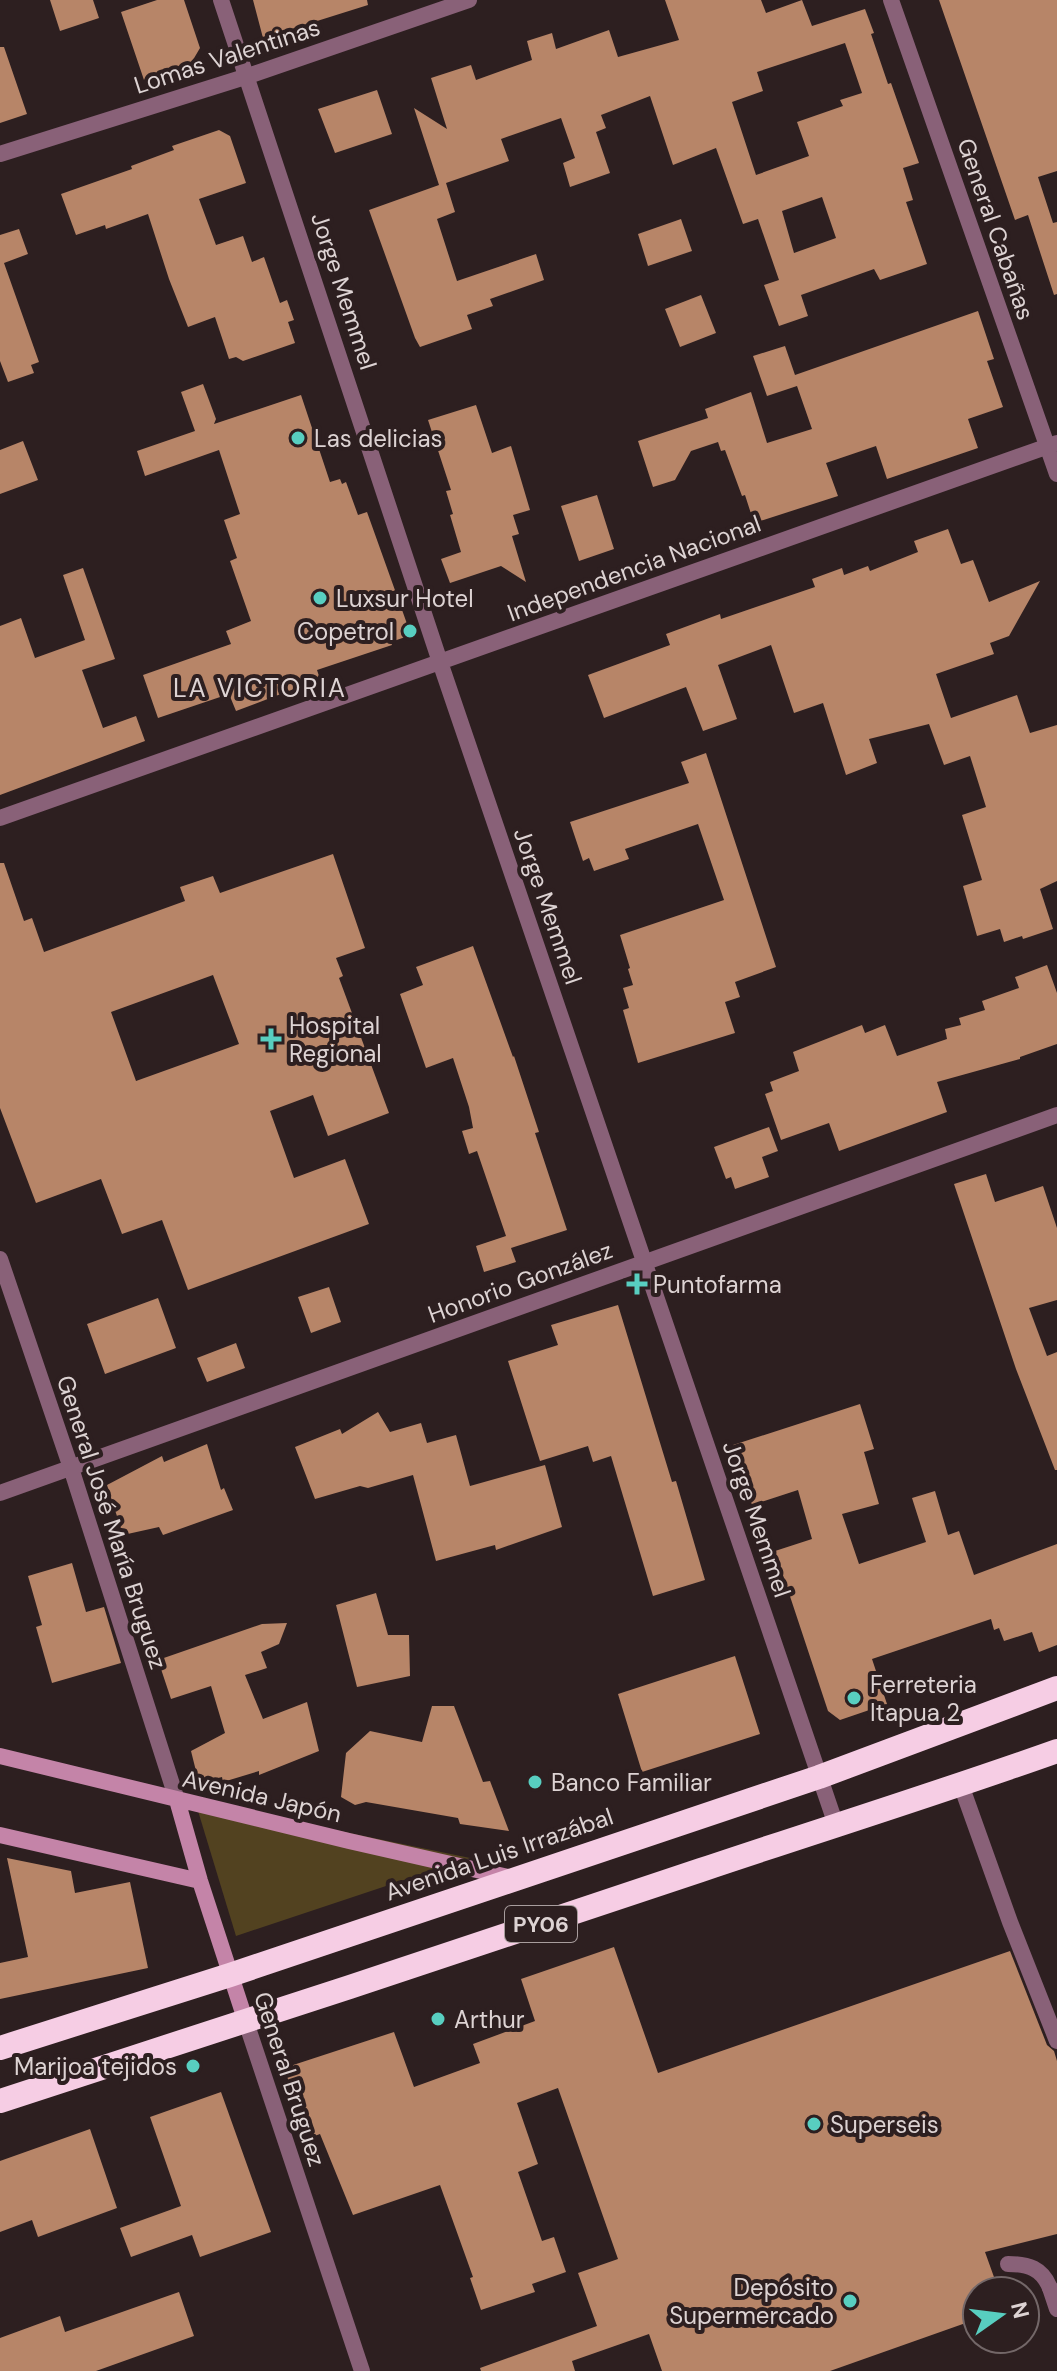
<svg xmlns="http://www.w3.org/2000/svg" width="1057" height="2371" font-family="'DM Sans',sans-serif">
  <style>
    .green { fill: #524220 }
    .building { fill: #b78568; fill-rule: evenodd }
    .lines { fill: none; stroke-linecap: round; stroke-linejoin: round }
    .lane { stroke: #896178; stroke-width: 16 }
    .street { stroke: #896178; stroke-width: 16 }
    .secondary { stroke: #c484a8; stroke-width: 16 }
    .highway { stroke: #f6cde4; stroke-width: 24 }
    .poi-dot { fill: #58cec0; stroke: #2d1f20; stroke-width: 3 }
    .labels { text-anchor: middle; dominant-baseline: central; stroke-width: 8; stroke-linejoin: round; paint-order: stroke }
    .shield { fill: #2d1f20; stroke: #a89d9d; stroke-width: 2 }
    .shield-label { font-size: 22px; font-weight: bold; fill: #ddd3d3 }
    .street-label { font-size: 24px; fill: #ddd3d3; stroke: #2d1f20 }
    .poi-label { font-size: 24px; fill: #ddd3d3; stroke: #2d1f20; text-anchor: start }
    .neighbourhood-label { font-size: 26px; letter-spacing: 2px; fill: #ddd3d3; stroke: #2d1f20 }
  </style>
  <rect width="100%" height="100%" fill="#2d1f20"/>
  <path class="green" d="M195 1801 470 1858 236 1936Z"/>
  <path class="building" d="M50 0H93L99 18 60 31Z
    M157 0H184L200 48 190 65 144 80 121 12Z
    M253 0H367L368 5 263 38Z
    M665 0H761L766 13 802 0 812 26 865 9 874 33 871 34 888 84 891 83 919 163 903 168 913 200 906 202 927 264 880 280 874 269 801 295 808 316 779 326 764 285 779 280 758 219 743 224 716 148 673 165 650 96 601 115 606 128 596 132 610 173 570 187 563 163 575 158 561 118 501 139 509 161 446 183 455 212 437 219 457 281 536 254 544 280 490 299 493 306 467 315 472 329 420 347 415 338 369 210 439 185 414 108 447 129 431 78 471 65 476 80 532 60 527 41 552 33 556 49 609 30 618 57 679 40ZM845 43 862 93 840 100 843 106 797 122 809 156 756 175 732 102 763 91 757 72ZM822 197 836 238 794 253 782 211Z
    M939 0H1057V171L1038 177 1053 223 1057 222V294L1054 295 1028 215 1015 220Z
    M0 47H4L27 114 0 123Z
    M377 90 392 134 335 153 318 109Z
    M219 130 230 136 246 183 199 199 216 245 243 236 252 262 264 257 280 303 287 300 294 320 288 322 295 343 243 361 236 357 229 359 215 317 188 327 169 279 148 214 106 229 105 225 76 235 61 194 132 169 131 166 174 150 172 146Z
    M681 219 692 251 648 266 638 234Z
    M19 229 28 254 4 263 39 362 31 365 34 373 8 382 0 361V235Z
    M701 295 716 333 680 347 665 309Z
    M978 311 994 359 987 361 1003 407 968 419 978 448 887 479 876 446 826 463 838 496 754 523 745 495 742 496 725 450 721 451 718 442 691 451 675 480 653 487 638 441 708 418 705 409 751 392 767 443 812 429 797 386 767 396 753 356 785 346 795 375Z
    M203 384 216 419 214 424 301 395 330 482 340 479 342 484 346 482 358 515 367 512 411 635 391 642 392 645 317 670 320 679 236 711 229 694 158 718 143 675 231 644 226 631 251 621 230 561 237 558 224 520 240 514 219 450 145 476 137 451 195 431 181 392Z
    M476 405 492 453 511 446 530 510 513 515 519 534 512 536 526 582 501 566 450 583 441 559 461 552 450 515 453 514 446 491 451 490 428 420Z
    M23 441 38 480 0 494V450Z
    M597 495 614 549 579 561 561 506Z
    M948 529 961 564 973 560 989 602 1040 581 1009 636 990 643 994 654 936 674 951 718 1017 695 1030 733 1057 725V881L1040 889 1053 929 1023 939 1022 936 1004 942 1000 929 977 936 963 886 982 880 962 815 986 807 970 756 944 765 929 724 869 739 877 763 846 775 823 703 794 713 771 645 718 665 737 719 703 731 686 687 604 718 588 675 670 645 666 634 720 614 721 619 815 587 812 579 842 568 844 575 868 566 870 571 918 552 914 541Z
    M83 568 115 659 82 670 103 728 136 716 145 741 0 795V626L21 618 35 658 85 640 63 575Z
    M706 753 776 967 735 982 740 997 725 1002 735 1033 638 1063 623 1010 629 1008 623 988 633 985 628 969 630 968 620 935 724 900 698 824 625 849 629 859 594 871 589 858 583 861 570 822 689 783 681 762Z
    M333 854 365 948 336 958 343 976 339 978 389 1113 328 1136 313 1095 270 1111 294 1178 345 1159 369 1224 188 1290 162 1220 122 1234 101 1179 36 1203 0 1108V863H4L24 921 32 918 44 952 185 901 180 887 213 876 220 893ZM213 975 239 1044 136 1081 111 1012Z
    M473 946 513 1057 514 1056 539 1132 535 1133 567 1230 511 1248 516 1262 484 1272 476 1246 506 1236 477 1151 469 1154 462 1131 473 1128 469 1107 453 1058 426 1068 400 994 423 985 416 967Z
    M1047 965 1057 993V1044L1020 1057V1059L937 1082 947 1112 839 1151 829 1123 781 1140 765 1094 773 1091 770 1082 799 1071 793 1052 862 1025 865 1033 885 1025 897 1056 947 1039 945 1029 961 1025 959 1018 985 1010 982 1001 1019 988 1015 977Z
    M769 1127 778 1151 762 1157 769 1177 735 1189 731 1177 726 1179 714 1147Z
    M986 1174 995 1202 1043 1186 1057 1228V1300L1029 1308 1047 1356 1057 1352V1470H1055L1016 1369 954 1184Z
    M329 1287 341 1322 311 1333 298 1297Z
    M158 1298 176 1348 105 1374 87 1324Z
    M618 1305 672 1482 676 1481 705 1580 653 1596 611 1456 593 1462 588 1446 540 1461 508 1361 558 1345 551 1325Z
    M236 1343 245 1368 207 1382 197 1358Z
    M860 1404 874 1449 864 1452 879 1504 842 1514 859 1564 926 1542 912 1498 935 1491 948 1535 959 1531 974 1575 1057 1544V1645L1039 1652 1032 1632 1004 1641 999 1628 994 1630 991 1619 872 1659 887 1704 840 1720 828 1711 775 1551 812 1539 798 1490 752 1505 733 1445Z
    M378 1412 390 1432 421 1423 427 1443 456 1435 470 1486 545 1465 562 1527 496 1550 495 1545 436 1561 413 1475 368 1488 360 1486 315 1499 295 1447 340 1429 342 1434Z
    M207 1444 221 1490 224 1488 233 1510 163 1535 159 1527 123 1535 107 1485 162 1456 164 1462Z
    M72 1563 86 1612 104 1607 121 1663 52 1683 36 1627 42 1625 28 1576Z
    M376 1593 388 1635H409L410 1676 357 1687 336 1605Z
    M287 1623 279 1644 261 1652 267 1668 245 1675 263 1719 307 1702 319 1751 259 1775V1771L223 1782 222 1777 199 1783 191 1751 225 1733 211 1686 171 1699 158 1660 262 1624Z
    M735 1656 760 1734 642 1772 618 1694Z
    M432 1706H454L483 1782 490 1781 509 1831 460 1824 458 1818 366 1802 355 1805 341 1797 346 1753 370 1731 422 1742Z
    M7 1858 71 1871 75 1893 130 1882 148 1968 0 1999V1963L28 1957Z
    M614 1947 658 2073 1010 1951 1047 2045 1054 2051 1057 2061V2234L985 2252 999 2291H977V2319L830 2371H662L649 2334 572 2361 575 2371H481L480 2368 597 2326 578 2273 618 2259 558 2088 517 2103 538 2164 518 2172 542 2241 554 2237 566 2272 532 2284 535 2292 481 2310 470 2278 473 2277 440 2185 353 2215 320 2134 309 2138 284 2068 394 2032 414 2087 480 2063 473 2044 535 2021 521 1979Z
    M221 2092 271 2232 200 2257 192 2235 131 2257 120 2228 181 2206 150 2117Z
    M90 2129 117 2208 38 2237 32 2220 0 2232V2161Z
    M179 2292 194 2336 96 2371H0V2338L60 2316 65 2332Z"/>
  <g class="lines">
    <path class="lane" d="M1008 2264C1028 2264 1042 2268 1050 2288"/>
    <path class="street" d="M221 0 440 662 836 1825
      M891 0 1057 474
      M0 154 248 76 469 0
      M0 818 1057 443
      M0 1259 71 1468 177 1800
      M0 1493 1057 1115
      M961 1785 1010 1922 1057 2041
      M246 2022 362 2371
      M1050 2288 1057 2309"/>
    <path class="secondary" d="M0 1756 349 1841 512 1878
      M177 1800 200 1881 246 2022
      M0 1835 200 1881"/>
    <path class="highway" d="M0 2048 230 1975 819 1777 1057 1688
      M0 2101C234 2026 468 1948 701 1870 820 1830 939 1793 1057 1751"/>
  </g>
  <g class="poi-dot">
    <circle cx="298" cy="438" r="8"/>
    <circle cx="320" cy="598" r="8"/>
    <circle cx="410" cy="631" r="8"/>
    <path d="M267 1027h8v8h8v8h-8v8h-8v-8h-8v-8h8z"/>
    <path d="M633 1272h8v8h8v8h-8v8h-8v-8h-8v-8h8z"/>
    <circle cx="854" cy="1698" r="8"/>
    <circle cx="535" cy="1782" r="8"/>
    <circle cx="438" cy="2019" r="8"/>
    <circle cx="193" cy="2066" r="8"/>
    <circle cx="814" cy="2124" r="8"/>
    <circle cx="850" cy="2301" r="8"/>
  </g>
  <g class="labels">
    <rect class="shield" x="505" y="1906" width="72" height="36" rx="6"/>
    <g class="shield-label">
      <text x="541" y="1924">PY06</text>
    </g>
    <g class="street-label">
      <text transform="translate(227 56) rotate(-18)">Lomas Valentinas</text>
      <text transform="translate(996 229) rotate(71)">General Cabañas</text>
      <text transform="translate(344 291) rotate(72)">Jorge Memmel</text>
      <text transform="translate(634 568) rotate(-20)">Independencia Nacional</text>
      <text transform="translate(548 906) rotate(71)">Jorge Memmel</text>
      <text transform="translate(520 1282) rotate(-20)">Honorio González</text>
      <text transform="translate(757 1519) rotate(71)">Jorge Memmel</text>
      <text transform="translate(112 1522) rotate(72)">General José María Bruguez</text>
      <text transform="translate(262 1796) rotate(13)">Avenida Japón</text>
      <text transform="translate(499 1854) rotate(-19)">Avenida Luis Irrazábal</text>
      <text transform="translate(290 2079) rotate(72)">General Bruguez</text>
    </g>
    <g class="poi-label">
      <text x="314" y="438">Las delicias</text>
      <text x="336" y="598">Luxsur Hotel</text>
      <text x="394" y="631" text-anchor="end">Copetrol</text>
      <text x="289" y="1025">Hospital<tspan x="289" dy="28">Regional</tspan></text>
      <text x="653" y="1284">Puntofarma</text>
      <text x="870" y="1684">Ferreteria<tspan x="870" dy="28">Itapua 2</tspan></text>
      <text x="551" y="1782">Banco Familiar</text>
      <text x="454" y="2019">Arthur</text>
      <text x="177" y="2066" text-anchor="end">Marijoa tejidos</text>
      <text x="830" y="2124">Superseis</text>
      <text x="834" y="2287" text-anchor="end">Depósito<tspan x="834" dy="28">Supermercado</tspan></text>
    </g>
    <g class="neighbourhood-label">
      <text x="260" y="688">LA VICTORIA</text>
    </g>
  </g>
  <g transform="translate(1001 2315) rotate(76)"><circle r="38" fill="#2d1f20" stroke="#736768" stroke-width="2"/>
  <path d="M0-6L14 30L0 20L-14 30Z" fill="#58cec0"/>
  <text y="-12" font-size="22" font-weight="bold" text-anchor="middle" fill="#ddd3d3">N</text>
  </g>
</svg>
